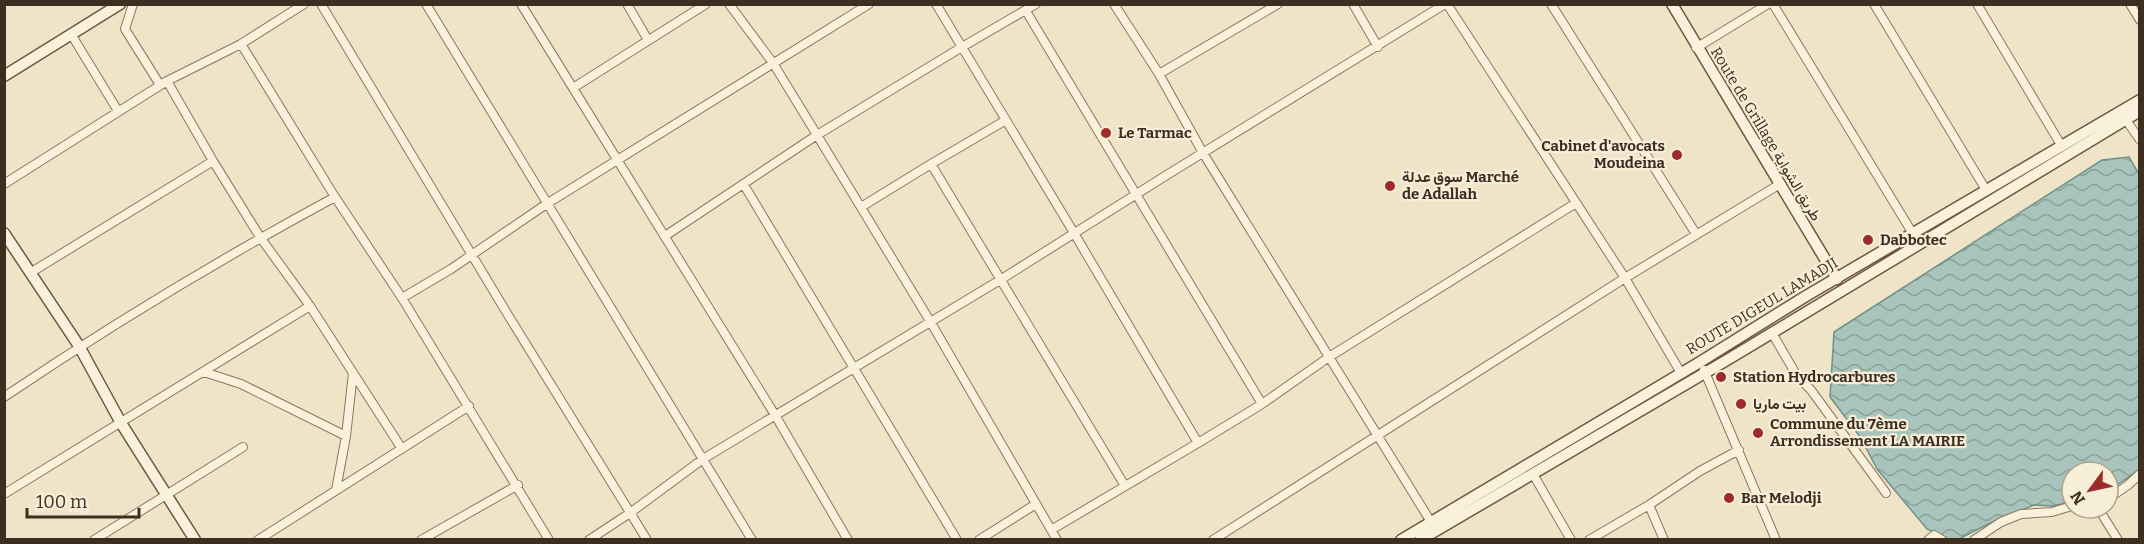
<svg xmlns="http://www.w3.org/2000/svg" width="2144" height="544" font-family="Bitter,Vazirmatn,serif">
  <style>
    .water { fill: url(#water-waves); stroke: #6f938a; stroke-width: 1.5 }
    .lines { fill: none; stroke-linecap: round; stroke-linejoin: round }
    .street-casing { stroke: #8d765c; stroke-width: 10 }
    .secondary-casing { stroke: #6f573f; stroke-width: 13 }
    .street { stroke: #faf1dc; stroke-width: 8 }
    .secondary { stroke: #faf1dc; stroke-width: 10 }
    .poi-dot { fill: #9e2a2b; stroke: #f7eed8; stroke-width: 2 }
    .labels { text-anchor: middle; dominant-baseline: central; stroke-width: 4.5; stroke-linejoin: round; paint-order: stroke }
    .poi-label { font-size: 15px; font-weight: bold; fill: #3d2e20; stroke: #f7eed8; text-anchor: start }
    .street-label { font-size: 15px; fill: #3d2e20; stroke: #f7eed8 }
  </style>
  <defs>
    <pattern id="water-waves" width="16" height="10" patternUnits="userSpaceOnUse" patternTransform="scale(1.5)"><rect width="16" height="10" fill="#a9c4bc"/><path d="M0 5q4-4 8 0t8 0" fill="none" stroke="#8ba098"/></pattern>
  </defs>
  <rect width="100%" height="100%" fill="#f0e4c8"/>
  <path class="water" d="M2129 157 2140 176 2139 470 2108 491V472H2072V502L2053 506 2034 505 1988 524 1959 539H1948L1927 529 1877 469 1861 438 1830 397 1834 332 2102 160Z"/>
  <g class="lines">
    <g class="street-casing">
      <path id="street" d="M133 4 125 29 160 85
        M321 4 508 315 647 540
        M426 4 752 540
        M521 4 775 415 848 540
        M627 4 648 40
        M729 4 773 63 817 135 930 321 1057 540
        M936 4 1074 233 1198 443 1051 530
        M1114 4 1159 74 1203 153 1431 522
        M1353 4 1378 47
        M1447 4 1625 278 1681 373
        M1551 4 1696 234
        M1773 4 1913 234
        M1874 4 1986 190
        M1977 4 2061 145
        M2130 4 2140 20
        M1026 11 1262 404
        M71 34 118 111
        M241 44 335 197 402 298 549 540
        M1696 48 1768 4
        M1159 74 1278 4
        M167 81 213 161 260 237 310 306 402 449
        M573 88 706 4
        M2126 120 2140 140
        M931 164 1006 120
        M4 184 167 81 241 44 304 4
        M744 185 957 540
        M861 207 931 164 1125 486
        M665 236 817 135 962 47 1036 4
        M30 273 213 161
        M402 298 451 269 548 203 869 4
        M1772 333 1797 376 1811 390 1886 493
        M1704 370 1776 540
        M204 372 241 384 346 436
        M4 397C111 325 222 258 335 197
        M1198 443 1262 404 1329 357 1576 203
        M1533 474 1571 540
        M336 490 346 436 353 373
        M4 494 310 306
        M2108 499 2128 485 2140 474
        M1649 505 1664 540
        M2098 508 2118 540
        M94 540 243 447
        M258 540 469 406
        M421 540 518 485
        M589 540 630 513 703 459 1000 280 1170 173 1445 4
        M979 540 1036 504
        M1213 540 1625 278 1780 184
        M1589 540 1649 505 1700 471 1739 450
        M1928 540 1934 535 1942 540
        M1974 540 2001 522 2021 514 2052 512 2072 506"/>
    </g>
    <g class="secondary-casing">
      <path id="secondary" d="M1672 4 1837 279
        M4 76 120 4
        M4 233 79 346 121 423 195 540
        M1401 540 1700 362 1806 296 2140 100
        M1420 540 1727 360 2140 111"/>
    </g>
    <use href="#street" class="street"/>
    <use href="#secondary" class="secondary"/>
  </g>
  <g class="poi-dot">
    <circle cx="1106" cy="133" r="6"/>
    <circle cx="1677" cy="155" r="6"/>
    <circle cx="1390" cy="186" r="6"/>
    <circle cx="1868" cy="240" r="6"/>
    <circle cx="1721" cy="377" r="6"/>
    <circle cx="1741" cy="404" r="6"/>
    <circle cx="1758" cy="433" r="6"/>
    <circle cx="1729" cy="498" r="6"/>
  </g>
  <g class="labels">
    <g class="poi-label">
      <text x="1118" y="133">Le Tarmac</text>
      <text x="1665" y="146" text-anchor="end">Cabinet d'avocats<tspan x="1665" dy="17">Moudeina</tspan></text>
      <text x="1402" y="177">سوق عدلة Marché<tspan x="1402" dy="17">de Adallah</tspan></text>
      <text x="1880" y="240">Dabbotec</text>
      <text x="1733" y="377">Station Hydrocarbures</text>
      <text x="1753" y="404">بيت ماريا</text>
      <text x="1770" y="424">Commune du 7ème<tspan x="1770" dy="17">Arrondissement LA MAIRIE</tspan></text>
      <text x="1741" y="498">Bar Melodji</text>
    </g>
    <g class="street-label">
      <text transform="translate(1766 134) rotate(59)">Route de Grillage طريق الشواية</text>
      <text transform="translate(1762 306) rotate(-31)">ROUTE DIGEUL LAMADJI</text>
    </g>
  </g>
  <rect width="2144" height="544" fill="none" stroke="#3d2e20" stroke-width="12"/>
  <g transform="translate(2090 490) rotate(237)"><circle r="28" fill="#f7eed8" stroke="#ada18e" stroke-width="1.5"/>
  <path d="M0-4.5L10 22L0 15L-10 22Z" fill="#9e2a2b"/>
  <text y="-9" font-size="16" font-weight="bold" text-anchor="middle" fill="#3d2e20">N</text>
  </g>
  <path d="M27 508v9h112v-9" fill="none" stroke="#3d2e20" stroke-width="3"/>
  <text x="36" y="508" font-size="18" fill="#3d2e20" stroke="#f7eed8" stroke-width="4.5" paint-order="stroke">100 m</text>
</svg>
